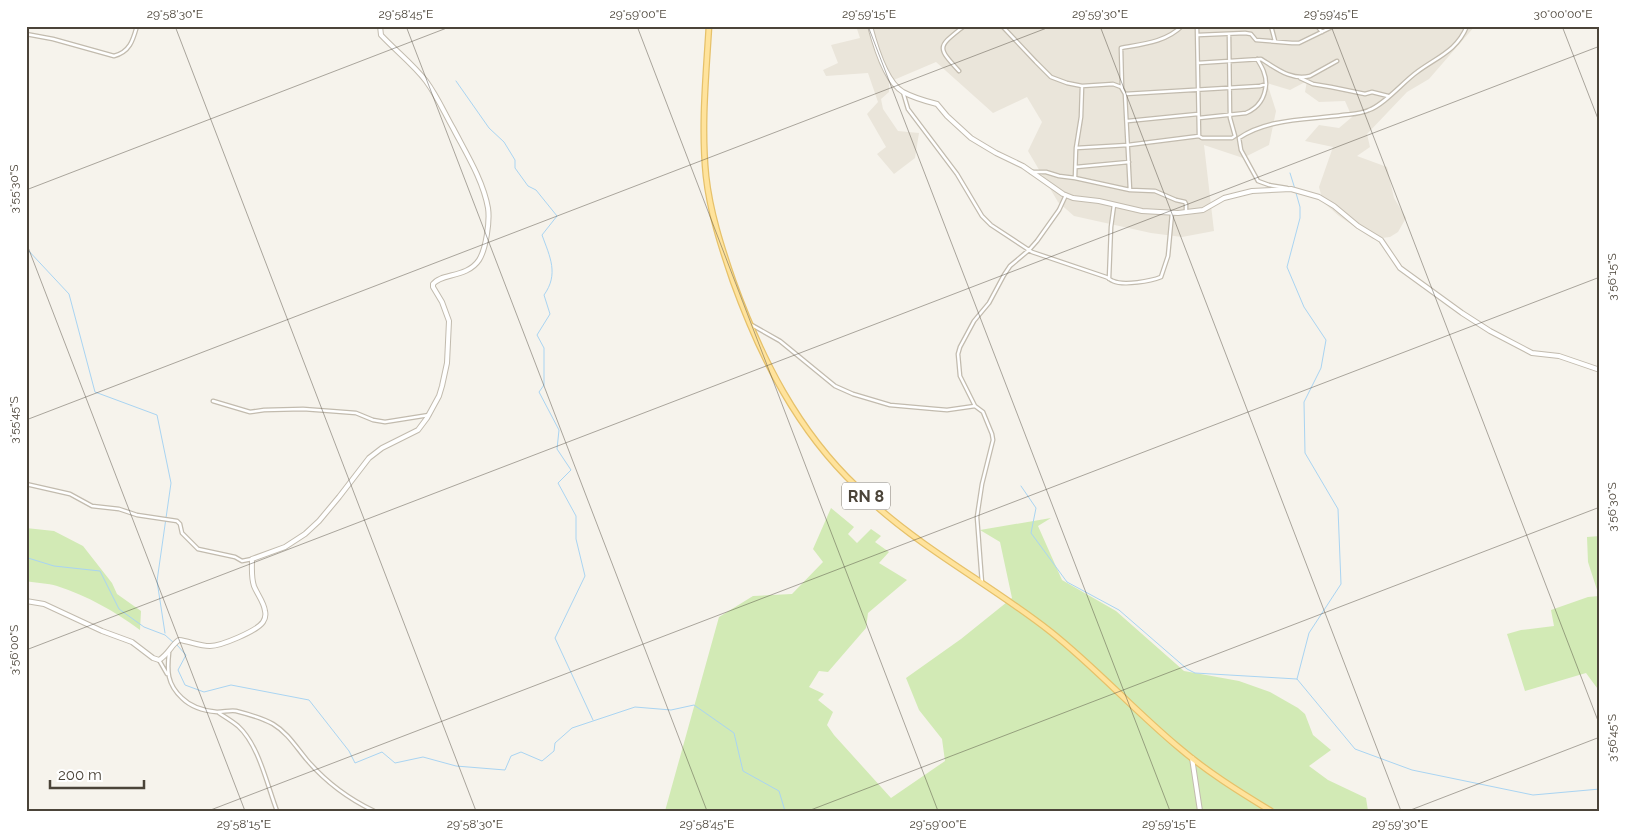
<svg xmlns="http://www.w3.org/2000/svg" width="1626" height="837" font-family="Raleway,sans-serif">
  <style>
    .residential { fill: #eae5da }
    .green { fill: #d2eab5 }
    .lines { fill: none; stroke-linecap: round; stroke-linejoin: round }
    .stream { stroke: #a9d4f2; stroke-width: 1 }
    .minor-casing { stroke: #c2bbae; stroke-width: 5 }
    .tertiary-casing { stroke: #c2bbae; stroke-width: 6 }
    .primary-casing { stroke: #e6c16a; stroke-width: 7 }
    .minor { stroke: #fff; stroke-width: 2.5 }
    .tertiary { stroke: #fff; stroke-width: 4 }
    .primary { stroke: #ffe39c; stroke-width: 4.5 }
    .ticks { fill: none; stroke: #4b4439; stroke-width: 1; stroke-opacity: 0.45 }
    .labels { text-anchor: middle; dominant-baseline: central; stroke-width: 4; stroke-linejoin: round; paint-order: stroke }
    .shield { fill: #fff; stroke: #817c74; stroke-width: 1 }
    .shield-label { font-size: 16px; font-weight: bold; fill: #4b4439 }
    .neatline { fill: none; stroke: #4b4439; stroke-width: 2 }
    .ticks-label { font-size: 12px; text-anchor: middle; fill: #4b4439 }
  </style>
  <rect width="100%" height="100%" fill="#f6f3ec"/>
  <path class="residential" d="M856 26H1475L1429 79 1407 92 1367 134 1370 147 1357 156 1387 167 1394 198 1406 218 1398 232 1390 237 1373 239 1339 216 1323 202 1319 187 1333 147 1305 141 1319 125 1339 128 1352 117 1345 101 1319 102 1305 92 1307 81 1290 90 1267 83 1276 111 1269 145 1243 158 1204 145 1214 231 1182 237 1151 233 1074 216 1058 202 1028 151 1042 122 1027 97 993 113 936 62 889 82V92L881 99 883 109 898 131 919 133 915 158 894 174 877 154 886 147 867 114 878 102 868 73 826 76 823 70 838 63 831 45 860 38Z"/>
  <path class="green" d="M831 508 854 527 848 534 857 543 871 529 881 536 875 542 889 552 879 563 907 580 868 613 866 628 828 672 819 671 809 687 824 694 818 700 833 712 827 725 834 735 891 798 945 761 942 739 919 710 906 678 961 639 1012 598 1000 542 980 530 1051 518 1038 526 1062 580 1116 611 1184 671 1239 681 1270 692 1298 708 1305 714 1313 735 1331 750 1309 766 1328 780 1366 798 1368 811H665L719 617 753 596 792 594 823 562 813 549Z
    M26 528 54 531 83 546 112 583 117 594 141 611 140 630C114 611 88 596 57 586 48 583 36 583 26 581Z
    M1600 536V692L1586 673 1525 691 1507 634 1521 630 1554 626 1551 610 1588 597 1599 596 1588 562 1587 537Z"/>
  <g class="lines">
    <path class="stream" d="M456 81 489 128 504 142 515 160V168L528 186 536 190 557 216 542 235C550 257 559 274 544 295L550 314 537 335 544 348V385L539 392 559 430 557 449 571 470 558 483 576 516V539L585 576 555 638 593 720
      M1290 173 1295 189
      M1296 193 1300 207V218L1287 267 1304 307 1326 340 1321 368 1304 402 1305 453 1338 509 1341 584 1309 633 1297 679
      M26 248 69 294 95 392 157 415 171 483 157 581 165 633
      M1021 486 1036 508 1031 533 1067 582 1119 610 1187 669 1195 673 1297 679 1355 749 1412 770 1533 795 1600 789
      M26 556 28 558 54 566 100 571 119 609 144 627 165 635 174 643
      M177 645 186 655 178 670 185 685 204 692 231 685 309 700 349 751 355 763 382 752 395 763 423 757 456 766 505 770 511 756 521 752 542 761 554 751 555 743 572 728 635 707 671 710 694 705 734 733 743 771 779 791 785 811"/>
    <g class="minor-casing">
      <path id="minor" d="M920 26H928
        M1002 26 1036 62 1051 77 1067 83 1082 86 1113 84 1121 87 1125 94 1260 86 1266 84C1266 74 1262 67 1257 59
        M1197 26 1199 136
        M1271 26 1275 41
        M1317 26 1322 32
        M26 34 53 39 114 56C130 52 133 40 137 26
        M1198 35 1245 33 1251 34 1256 40 1292 43H1299L1334 26
        M1198 63 1261 59C1276 68 1291 81 1310 76L1337 61
        M959 71C936 46 938 47 964 26
        M1300 78 1313 84 1331 87 1365 94 1372 92 1388 96
        M1122 88 1121 48C1143 44 1166 42 1182 26
        M903 92 908 109 957 174 982 216 991 225 1032 252 1106 277C1109 278 1110 280 1113 281 1124 286 1151 281 1161 277L1168 256 1172 213
        M1125 94 1130 190
        M1199 118 1246 113C1258 108 1265 98 1266 84
        M1128 121 1198 114
        M1076 148 1128 145 1199 136 1202 138H1232L1235 136 1230 118 1229 34
        M1076 167 1129 162
        M1031 172H1046L1059 176 1075 178 1130 190 1155 191 1176 200 1185 202 1186 204V212
        M1075 178 1076 148 1081 117 1082 86
        M1287 188 1269 185 1258 181 1241 150 1239 138C1268 118 1309 120 1343 115 1351 114 1361 114 1369 110 1385 104 1403 82 1417 72 1437 57 1457 51 1467 26
        M1109 279 1111 227 1114 205
        M750 324 780 341 835 386 853 394 890 405 935 409 947 410 975 406
        M213 401 250 412 264 410 303 409 330 411 356 413 373 420 385 422 429 415
        M26 484 70 494 92 506 119 509 137 515 177 521 180 524 182 533 198 549 235 557 242 561 252 559
        M982 583 977 517 982 484 993 440 992 434 983 412 975 406 960 376 958 354 960 347 974 321 989 303 1004 275 1010 266 1029 250 1037 241 1059 210 1066 195
        M169 653C167 671 167 684 182 698 191 707 205 711 217 712 224 712 230 710 236 711 248 714 262 718 273 724 288 733 296 747 307 760 325 781 349 799 374 811
        M159 660 167 674
        M219 713C225 717 232 721 238 726 259 745 267 785 277 811"/>
    </g>
    <g class="tertiary-casing">
      <path id="tertiary" d="M870 26C875 45 886 82 903 92 914 98 925 101 937 104L947 116 971 138 996 153 1023 166 1063 194 1073 198 1099 201 1142 211 1178 213 1203 210 1224 198 1252 191 1291 189 1319 197 1334 206 1358 226 1381 240 1400 268 1462 313 1490 331 1532 353 1559 356 1600 370
        M26 601 44 604 102 631 132 642 153 658 159 660C169 654 171 645 179 640 189 641 199 646 210 646 221 646 257 631 263 622 265 619 266 615 265 611 264 602 257 594 254 586 251 577 252 568 252 559L285 547 305 534 319 521 339 497 369 458 382 448 418 430 427 418 439 396 442 386 447 363 449 321 442 302 433 287V284C441 273 467 278 479 260 486 249 490 221 488 208 483 180 466 153 453 128 444 112 437 96 426 81 413 64 396 51 381 35L380 26
        M1192 758 1200 811"/>
    </g>
    <g class="primary-casing">
      <path id="primary" d="M709 26C706 76 701 126 706 176 710 212 721 246 733 281 761 358 797 430 857 487 863 493 868 500 875 505 929 553 994 587 1051 632 1095 667 1134 710 1177 746 1206 771 1238 791 1271 811"/>
    </g>
    <use href="#minor" class="minor"/>
    <use href="#tertiary" class="tertiary"/>
    <use href="#primary" class="primary"/>
  </g>
  <path class="ticks" d="M175 26 476 811M406 26 707 811M637 26 938 811M868 26 1170 811M1100 26 1401 811M1331 26 1600 726M1562 26 1600 124M26 190 452 26M26 242 245 811M26 420 1052 26M26 650 1600 46M208 811 1600 277M808 811 1600 507M1408 811 1600 737"/>
  <g class="labels">
    <rect class="shield" x="842" y="482.5" width="48" height="27" rx="4"/>
    <g class="shield-label">
      <text x="866" y="496">RN 8</text>
    </g>
  </g>
  <rect width="1626" height="837" fill="none" stroke="#ffffff" stroke-width="55"/>
  <path d="M50 780v8h94v-8" fill="none" stroke="#4b4439" stroke-width="2.5"/>
  <text x="58" y="780" font-size="15" fill="#4b4439" stroke="#ffffff" stroke-width="4" paint-order="stroke">200 m</text>
  <rect x="28" y="28" width="1570" height="782" class="neatline"/>
  <g class="ticks-label">
    <text x="175" y="18">29°58'30"E</text>
    <text x="406" y="18">29°58'45"E</text>
    <text x="638" y="18">29°59'00"E</text>
    <text x="869" y="18">29°59'15"E</text>
    <text x="1100" y="18">29°59'30"E</text>
    <text x="1331" y="18">29°59'45"E</text>
    <text x="1563" y="18">30°00'00"E</text>
    <text transform="translate(14 189) rotate(-90)" y="4">3°55'30"S</text>
    <text transform="translate(1612 277) rotate(-90)" y="4">3°56'15"S</text>
    <text transform="translate(14 420) rotate(-90)" y="4">3°55'45"S</text>
    <text transform="translate(1612 507) rotate(-90)" y="4">3°56'30"S</text>
    <text transform="translate(14 650) rotate(-90)" y="4">3°56'00"S</text>
    <text transform="translate(1612 738) rotate(-90)" y="4">3°56'45"S</text>
    <text x="244" y="828">29°58'15"E</text>
    <text x="475" y="828">29°58'30"E</text>
    <text x="707" y="828">29°58'45"E</text>
    <text x="938" y="828">29°59'00"E</text>
    <text x="1169" y="828">29°59'15"E</text>
    <text x="1400" y="828">29°59'30"E</text>
  </g>
</svg>
